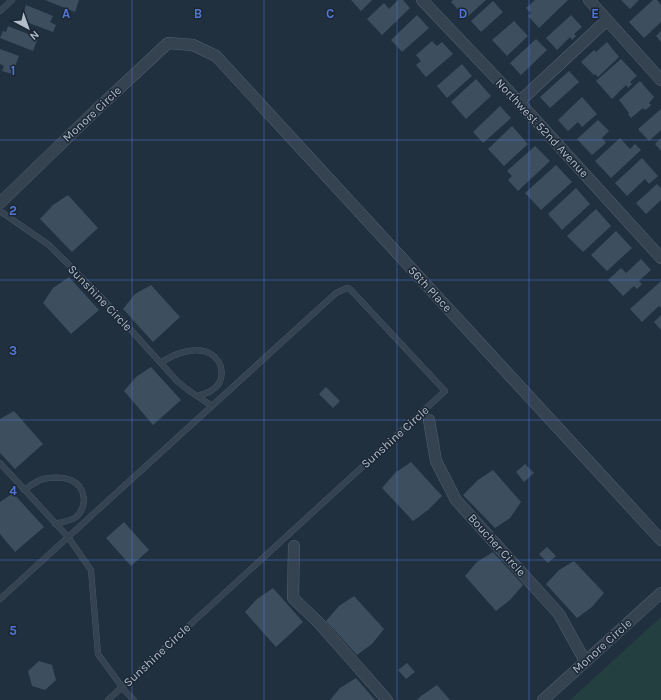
<svg xmlns="http://www.w3.org/2000/svg" width="661" height="700" font-family="Karla,sans-serif">
  <style>
    .green { fill: #233f40 }
    .building { fill: #3d4f5e }
    .lines { fill: none; stroke-linecap: round; stroke-linejoin: round }
    .service-casing { stroke: #54606d; stroke-width: 6 }
    .minor-casing { stroke: #54606d; stroke-width: 12 }
    .service { stroke: #35424f; stroke-width: 5.5 }
    .minor { stroke: #35424f; stroke-width: 11 }
    .grid { fill: none; stroke: #5175d3; stroke-width: 1; stroke-opacity: 0.55 }
    .labels { text-anchor: middle; dominant-baseline: central; stroke-width: 3; stroke-linejoin: round; paint-order: stroke }
    .street-label { font-size: 12px; fill: #b1bdca; stroke: #1b2734 }
    .grid-label { font-size: 13px; text-anchor: middle; font-weight: bold; fill: #5175d3; stroke: #1b2734; stroke-width: 3; stroke-linejoin: round; paint-order: stroke }
  </style>
  <rect width="100%" height="100%" fill="#21303f"/>
  <path class="green" d="M661 617V700H570Z"/>
  <path class="building" d="M45 0H79L75 12Z
    M351 0H372L361 11Z
    M398 0H403L410 8 382 35 367 19 384 3 389 9Z
    M453 0H486L466 18 451 2Z
    M535 0H568L539 28 528 16 531 13 526 8Z
    M621 0H639L630 9Z
    M653 0H657L661 5V22L644 38 629 22Z
    M493 1 503 12 481 32 471 21Z
    M26 5 53 16 50 22 56 25 53 32 21 20Z
    M417 15 429 28 402 52 391 40Z
    M571 15 582 27 574 34 576 36 572 40 570 37 557 50 546 38Z
    M514 21 528 36 507 56 492 40Z
    M8 26 38 38 33 51 0 38 3 31 6 32Z
    M661 31V42L656 36Z
    M536 39 547 50 521 75 510 63Z
    M432 41 437 46 442 42 453 54 426 77 416 65 421 61 416 55Z
    M607 42 619 57 598 77 595 74 594 75 581 62 594 50 596 52Z
    M0 49 19 56 12 74 2 71 4 66 0 64Z
    M621 59 637 76 630 82 632 84 628 88 626 85 612 99 596 81Z
    M462 64 472 76 447 98 437 86Z
    M569 71 579 82 550 108 540 97Z
    M476 79 491 96 466 119 451 102Z
    M640 81 654 97 649 103 651 105 648 108 645 110 643 108 631 118 628 114 629 113 619 100Z
    M582 97 597 114 582 127 578 122 568 131 558 120Z
    M500 106 511 118 483 143 473 132Z
    M661 109V130L649 141 638 129Z
    M598 120 609 131 602 138 606 143 592 155 577 139Z
    M512 126 528 144 504 166 488 149Z
    M620 138 630 149 635 144 641 150 611 178 595 161Z
    M661 138V151L655 144Z
    M535 146 550 161 518 191 508 180 512 176 507 171Z
    M642 158 658 176 649 184 645 179 627 196 615 183Z
    M556 165 572 182 541 210 525 193Z
    M657 184 661 188V200L646 214 636 203Z
    M576 188 590 204 562 230 548 214Z
    M68 195 98 228 72 252 40 219 53 205Z
    M596 209 611 226 583 252 567 236Z
    M616 231 632 248 607 271 591 255Z
    M641 259 651 270 639 281 642 284 637 289 634 286 623 296 608 280 621 268 626 273Z
    M69 277 99 310 71 334 43 303 53 288Z
    M661 281V308L659 306 642 322 630 309Z
    M151 285 180 317 153 342 123 309 135 294Z
    M661 315V330L654 322Z
    M151 367 181 400 153 425 124 391 136 377Z
    M326 387 340 401 333 408 319 394Z
    M14 411 43 444 15 469 0 453V419Z
    M411 462 442 496 428 510 413 521 382 488 395 473Z
    M525 464 534 473 524 482 516 472Z
    M493 470 521 502 510 518 495 528 463 495 478 480Z
    M13 493 44 527 15 552 0 534V502Z
    M124 522 149 550 131 566 106 538Z
    M547 547 556 556 548 563 539 554Z
    M493 552 523 585 510 600 496 611 465 576 477 562Z
    M574 561 604 593 592 607 577 618 546 584 559 570Z
    M273 588 303 622 276 647 245 612 257 599Z
    M354 596 384 629 372 644 357 655 326 621 339 606Z
    M39 661 52 665 56 680 45 690 32 686 28 671Z
    M407 663 415 672 406 679 398 670Z
    M356 678 375 700H330L340 688Z
    M437 685 450 700H417L421 696Z"/>
  <g class="lines">
    <g class="service-casing">
      <path id="service" d="M0 11 12 0
        M0 211 49 245 102 298 177 381 188 390 212 406
        M161 363C173 354 196 345 211 354 224 362 226 382 212 390 208 393 203 394 198 396
        M0 463 68 537 91 570 98 654 125 691 134 700
        M24 490C30 486 36 481 43 479 52 477 63 477 71 480 86 487 88 506 76 517 71 521 62 522 55 524
        M0 599 336 293 347 288 350 289 445 391 108 700"/>
    </g>
    <g class="minor-casing">
      <path id="minor" d="M422 0 519 102 661 258
        M589 0 661 80
        M519 102 607 20
        M0 203 95 111 168 43 193 45 216 56 661 540
        M429 420 436 461 456 500 559 614 585 661
        M294 546 293 598 319 623 387 700
        M543 700 661 593"/>
    </g>
    <use href="#service" class="service"/>
    <use href="#minor" class="minor"/>
  </g>
  <path class="grid" d="M132 0V700M264 0V700M397 0V700M529 0V700M0 140H661M0 280H661M0 420H661M0 560H661"/>
  <g class="labels">
    <g class="street-label">
      <text transform="translate(92 114) rotate(-43)">Monore Circle</text>
      <text transform="translate(542 128) rotate(47)">Northwest 52nd Avenue</text>
      <text transform="translate(430 289) rotate(47)">56th Place</text>
      <text transform="translate(100 298) rotate(46)">Sunshine Circle</text>
      <text transform="translate(395 437) rotate(-42)">Sunshine Circle</text>
      <text transform="translate(497 545) rotate(48)">Boucher Circle</text>
      <text transform="translate(602 646) rotate(-42)">Monore Circle</text>
      <text transform="translate(157 655) rotate(-43)">Sunshine Circle</text>
    </g>
  </g>
  <g class="grid-label">
    <text x="66" y="18">A</text>
    <text x="198" y="18">B</text>
    <text x="330" y="18">C</text>
    <text x="463" y="18">D</text>
    <text x="595" y="18">E</text>
    <text x="13" y="75">1</text>
    <text x="13" y="215">2</text>
    <text x="13" y="355">3</text>
    <text x="13" y="495">4</text>
    <text x="13" y="635">5</text>
  </g>
  <g transform="translate(28 28) rotate(139)" stroke="#1b2734" stroke-width="3" paint-order="stroke">
  <path d="M0-3L7 15L0 10L-7 15Z" fill="#b1bdca"/>
  <text y="-6" font-size="11" font-weight="bold" text-anchor="middle" fill="#b1bdca">N</text>
  </g>
</svg>
